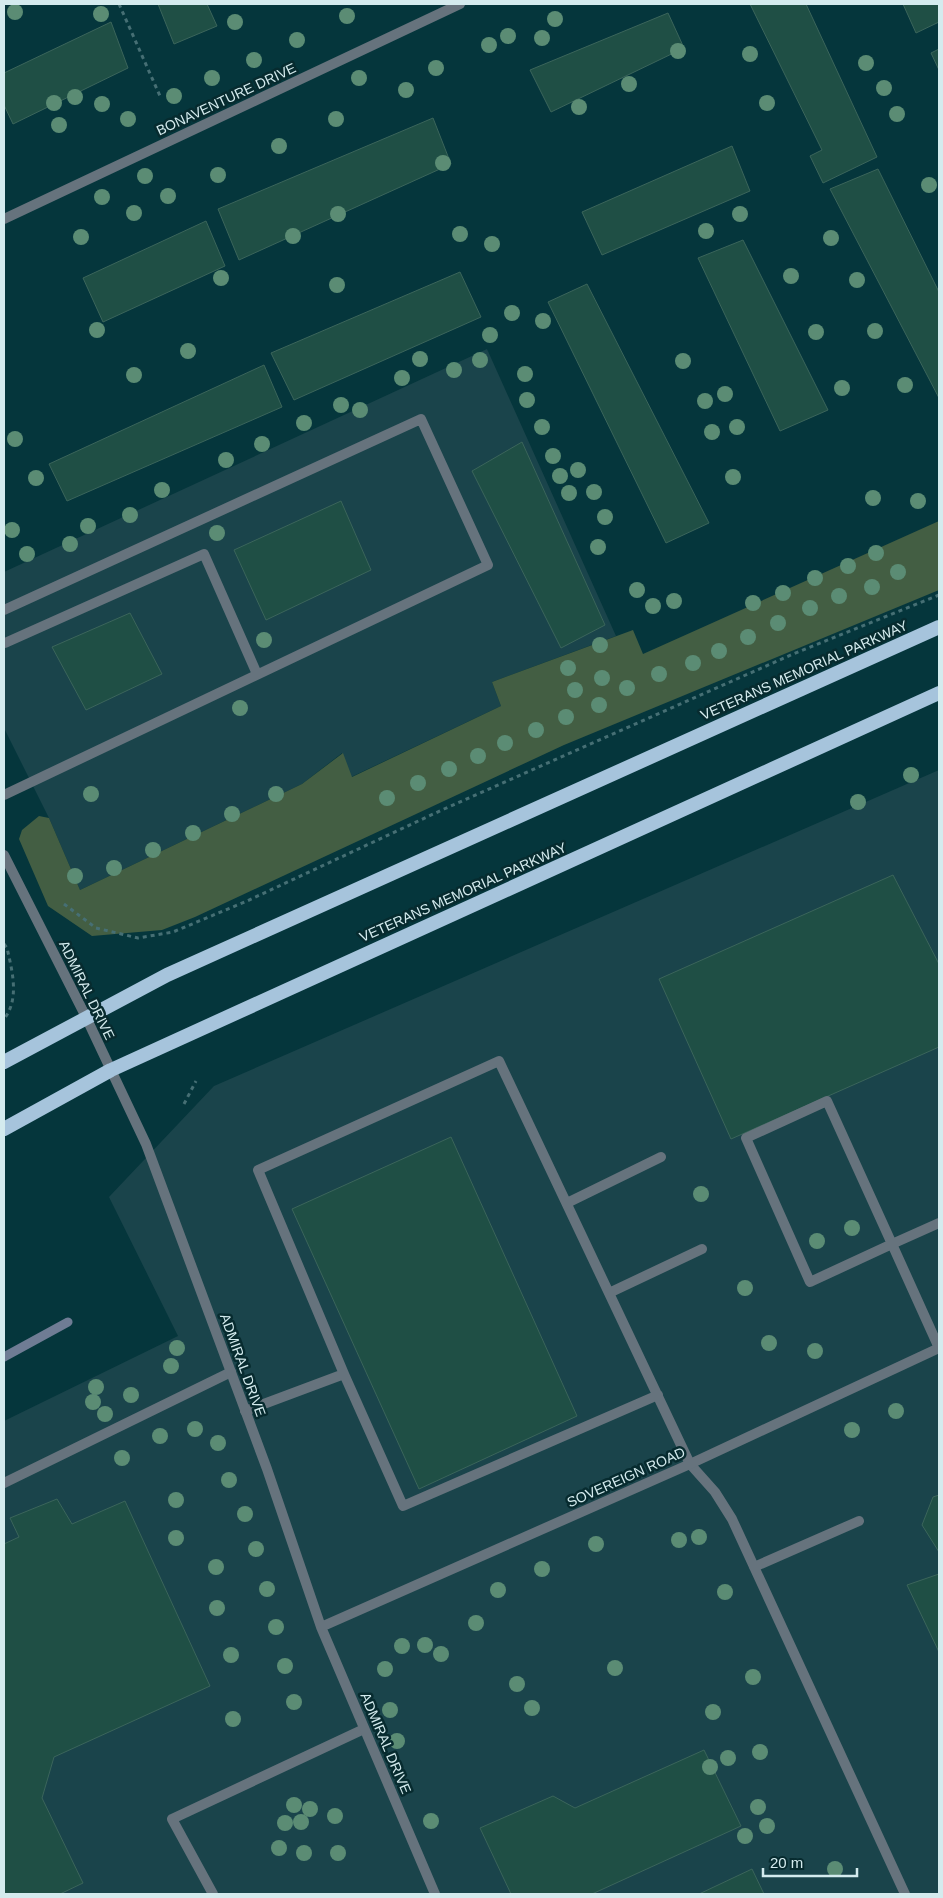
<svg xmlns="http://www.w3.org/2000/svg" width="943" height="1898" font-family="Helvetica,sans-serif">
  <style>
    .built { fill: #1a444b }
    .green { fill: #435e43 }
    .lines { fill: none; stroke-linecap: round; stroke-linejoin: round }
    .stream { stroke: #6f7c94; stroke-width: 9 }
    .building { fill: #1f4f45; stroke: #3b655b }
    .path { stroke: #466f74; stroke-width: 3; stroke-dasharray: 4 4; stroke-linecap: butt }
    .service { stroke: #66737d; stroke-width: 10 }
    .minor { stroke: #66737d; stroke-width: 10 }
    .tertiary { stroke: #66737d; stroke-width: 10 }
    .trunk { stroke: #a6c4dc; stroke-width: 14 }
    .tree { fill: #5b8c74 }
    .labels { text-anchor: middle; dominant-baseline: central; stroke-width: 5; stroke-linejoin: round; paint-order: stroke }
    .street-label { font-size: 14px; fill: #d4ebee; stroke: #072b2f }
  </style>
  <rect width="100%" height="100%" fill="#05363c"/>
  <path class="built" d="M487 349 616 636 492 682 501 706 351 777 342 753 302 784 80 890 49 818 4 728V572Z
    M939 770V1894H4V1421L178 1336 109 1197 214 1086Z"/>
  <path class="green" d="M939 521V590L564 745 195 917 162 930 92 936 48 906 19 839 22 830 39 816 49 818 80 890 302 784 343 753 352 777 501 706 492 682 633 630 643 654Z"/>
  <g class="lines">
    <path class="stream" d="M4 1357 68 1322"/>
  </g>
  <path class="building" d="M158 4H207L217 26 174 44Z
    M750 4H806L877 157 823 183 810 156 822 150Z
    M903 4H939V22L916 33Z
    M668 13 684 48 551 112 530 70Z
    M111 22 128 68 13 124 4 105V73Z
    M939 49V70L931 53Z
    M433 118 451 164 239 260 218 209Z
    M732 146 750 191 602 255 582 212Z
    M878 169 939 292V398L830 189Z
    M206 221 225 266 103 322 83 278Z
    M743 240 828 410 780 431 698 258Z
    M460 272 481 317 294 400 271 353Z
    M587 284 709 523 666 543 548 302Z
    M264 365 282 407 67 501 49 464Z
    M522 442 605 625 561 648 472 471Z
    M341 501 371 570 266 620 234 550Z
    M130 613 162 674 86 710 52 647Z
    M893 875 939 964V1047L731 1139 659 979Z
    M451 1137 577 1416 419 1489 292 1209Z
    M939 1495V1552L922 1525 933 1497Z
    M57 1499 72 1524 125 1501 210 1686 54 1757 42 1798 83 1883 60 1894H4V1544L19 1537 10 1518Z
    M939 1574V1652L907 1585Z
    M704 1750 741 1826 592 1894H511L480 1828 553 1796 575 1808Z
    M752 1869 764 1894H699Z"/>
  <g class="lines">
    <path class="path" d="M119 4 160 96
      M64 904 96 928 138 938 173 932 247 901 444 809 793 654 939 595
      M4 944 7 948C12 970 20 999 4 1019
      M184 1104 196 1081"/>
    <path class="service" d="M4 610 421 419 488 565 4 795
      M5 643 204 554 257 674
      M827 1101 892 1244 810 1282 746 1138Z
      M567 1203 661 1157
      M609 1293 702 1249
      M939 1348 892 1244 939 1223
      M344 1374 403 1506 658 1395
      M245 1411 344 1374 258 1170 499 1061 690 1464 715 1492 732 1519 905 1894
      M4 1483 231 1372
      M754 1567 859 1521
      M213 1894 172 1819 364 1729"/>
    <path class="minor" d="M111 1070 146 1144 267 1469 321 1627 435 1894
      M321 1627 690 1464 939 1348"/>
    <path class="tertiary" d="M4 219 460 4
      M4 855 86 1017 111 1070"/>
    <path class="trunk" d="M4 1062 167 975 939 627
      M4 1129 111 1070 939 693"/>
  </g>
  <g class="tree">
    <circle cx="15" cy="12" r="8"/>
    <circle cx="101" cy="14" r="8"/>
    <circle cx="347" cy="16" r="8"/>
    <circle cx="555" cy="19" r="8"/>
    <circle cx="235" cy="22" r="8"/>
    <circle cx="508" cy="36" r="8"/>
    <circle cx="542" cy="38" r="8"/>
    <circle cx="297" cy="40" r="8"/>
    <circle cx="489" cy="45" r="8"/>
    <circle cx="678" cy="51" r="8"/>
    <circle cx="750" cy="54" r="8"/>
    <circle cx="254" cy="60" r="8"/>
    <circle cx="866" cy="63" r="8"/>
    <circle cx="436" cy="68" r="8"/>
    <circle cx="212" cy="78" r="8"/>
    <circle cx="359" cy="78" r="8"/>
    <circle cx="629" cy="84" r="8"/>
    <circle cx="884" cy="88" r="8"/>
    <circle cx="406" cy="90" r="8"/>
    <circle cx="174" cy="96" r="8"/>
    <circle cx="75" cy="97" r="8"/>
    <circle cx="54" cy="103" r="8"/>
    <circle cx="767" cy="103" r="8"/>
    <circle cx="102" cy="104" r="8"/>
    <circle cx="579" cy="107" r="8"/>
    <circle cx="897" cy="114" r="8"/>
    <circle cx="128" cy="119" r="8"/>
    <circle cx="336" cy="119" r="8"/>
    <circle cx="59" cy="125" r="8"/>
    <circle cx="279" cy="146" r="8"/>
    <circle cx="443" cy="163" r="8"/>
    <circle cx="218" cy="175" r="8"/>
    <circle cx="145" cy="176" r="8"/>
    <circle cx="929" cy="185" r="8"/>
    <circle cx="168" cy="196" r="8"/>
    <circle cx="102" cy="197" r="8"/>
    <circle cx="134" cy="213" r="8"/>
    <circle cx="338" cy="214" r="8"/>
    <circle cx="740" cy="214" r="8"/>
    <circle cx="706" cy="231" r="8"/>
    <circle cx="460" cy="234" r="8"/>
    <circle cx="293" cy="236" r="8"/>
    <circle cx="81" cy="237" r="8"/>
    <circle cx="831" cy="238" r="8"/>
    <circle cx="492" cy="244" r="8"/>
    <circle cx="791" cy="276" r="8"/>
    <circle cx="221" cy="278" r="8"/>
    <circle cx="857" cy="280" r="8"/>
    <circle cx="337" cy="285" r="8"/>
    <circle cx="512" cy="313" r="8"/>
    <circle cx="543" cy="321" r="8"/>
    <circle cx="97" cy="330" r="8"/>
    <circle cx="875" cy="331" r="8"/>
    <circle cx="816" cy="332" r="8"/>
    <circle cx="490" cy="335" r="8"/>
    <circle cx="188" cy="351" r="8"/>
    <circle cx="420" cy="359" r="8"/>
    <circle cx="480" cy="360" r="8"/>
    <circle cx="683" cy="361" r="8"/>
    <circle cx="454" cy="370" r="8"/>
    <circle cx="525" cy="374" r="8"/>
    <circle cx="134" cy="375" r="8"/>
    <circle cx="402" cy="378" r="8"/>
    <circle cx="905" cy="385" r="8"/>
    <circle cx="842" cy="388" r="8"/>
    <circle cx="725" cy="394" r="8"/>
    <circle cx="527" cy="400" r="8"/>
    <circle cx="705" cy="401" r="8"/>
    <circle cx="341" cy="405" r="8"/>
    <circle cx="360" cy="410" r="8"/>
    <circle cx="304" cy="423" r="8"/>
    <circle cx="542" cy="427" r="8"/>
    <circle cx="737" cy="427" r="8"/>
    <circle cx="712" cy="432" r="8"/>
    <circle cx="15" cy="439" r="8"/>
    <circle cx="262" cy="444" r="8"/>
    <circle cx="553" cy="456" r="8"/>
    <circle cx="226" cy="460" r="8"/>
    <circle cx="578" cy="470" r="8"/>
    <circle cx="560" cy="476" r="8"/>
    <circle cx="733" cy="477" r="8"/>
    <circle cx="36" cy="478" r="8"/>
    <circle cx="162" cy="490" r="8"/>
    <circle cx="594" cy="492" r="8"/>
    <circle cx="569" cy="493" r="8"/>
    <circle cx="873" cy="498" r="8"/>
    <circle cx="918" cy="501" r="8"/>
    <circle cx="130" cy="515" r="8"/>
    <circle cx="605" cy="517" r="8"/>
    <circle cx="88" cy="526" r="8"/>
    <circle cx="12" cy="530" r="8"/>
    <circle cx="217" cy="533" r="8"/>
    <circle cx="70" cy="544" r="8"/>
    <circle cx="598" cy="547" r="8"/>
    <circle cx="876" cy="553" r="8"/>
    <circle cx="27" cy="554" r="8"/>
    <circle cx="848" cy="566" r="8"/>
    <circle cx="898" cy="572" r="8"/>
    <circle cx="815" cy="578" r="8"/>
    <circle cx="872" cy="587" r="8"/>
    <circle cx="637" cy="590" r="8"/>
    <circle cx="783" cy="593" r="8"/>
    <circle cx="839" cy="596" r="8"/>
    <circle cx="674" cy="601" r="8"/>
    <circle cx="753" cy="603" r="8"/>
    <circle cx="653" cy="606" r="8"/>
    <circle cx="810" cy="608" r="8"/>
    <circle cx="778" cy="623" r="8"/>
    <circle cx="748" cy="637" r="8"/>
    <circle cx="264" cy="640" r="8"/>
    <circle cx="600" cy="645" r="8"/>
    <circle cx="719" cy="651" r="8"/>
    <circle cx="693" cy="663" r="8"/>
    <circle cx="568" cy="668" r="8"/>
    <circle cx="659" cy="674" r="8"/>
    <circle cx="602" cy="678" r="8"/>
    <circle cx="627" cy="688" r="8"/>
    <circle cx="575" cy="690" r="8"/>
    <circle cx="599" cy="705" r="8"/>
    <circle cx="240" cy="708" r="8"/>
    <circle cx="566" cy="717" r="8"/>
    <circle cx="536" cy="730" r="8"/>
    <circle cx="505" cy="743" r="8"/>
    <circle cx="478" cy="756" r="8"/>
    <circle cx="449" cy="769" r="8"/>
    <circle cx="911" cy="775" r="8"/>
    <circle cx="418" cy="783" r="8"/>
    <circle cx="91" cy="794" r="8"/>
    <circle cx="276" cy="794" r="8"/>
    <circle cx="387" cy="798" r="8"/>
    <circle cx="858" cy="802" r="8"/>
    <circle cx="232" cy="814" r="8"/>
    <circle cx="193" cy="833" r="8"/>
    <circle cx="153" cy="850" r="8"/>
    <circle cx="114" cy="868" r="8"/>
    <circle cx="75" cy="876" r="8"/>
    <circle cx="701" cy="1194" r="8"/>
    <circle cx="852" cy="1228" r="8"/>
    <circle cx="817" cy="1241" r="8"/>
    <circle cx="745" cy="1288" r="8"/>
    <circle cx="769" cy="1343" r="8"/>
    <circle cx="177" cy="1348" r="8"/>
    <circle cx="815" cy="1351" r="8"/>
    <circle cx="171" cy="1366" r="8"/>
    <circle cx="96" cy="1387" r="8"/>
    <circle cx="131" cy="1395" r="8"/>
    <circle cx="93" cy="1402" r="8"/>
    <circle cx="896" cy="1411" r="8"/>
    <circle cx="105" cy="1414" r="8"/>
    <circle cx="195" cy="1429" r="8"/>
    <circle cx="852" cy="1430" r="8"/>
    <circle cx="160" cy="1436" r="8"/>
    <circle cx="218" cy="1443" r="8"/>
    <circle cx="122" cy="1458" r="8"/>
    <circle cx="229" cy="1480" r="8"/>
    <circle cx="176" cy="1500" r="8"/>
    <circle cx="245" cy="1514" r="8"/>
    <circle cx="699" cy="1537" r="8"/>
    <circle cx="176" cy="1538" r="8"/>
    <circle cx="679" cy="1540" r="8"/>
    <circle cx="596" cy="1544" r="8"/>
    <circle cx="256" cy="1549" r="8"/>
    <circle cx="216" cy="1567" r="8"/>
    <circle cx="542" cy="1569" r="8"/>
    <circle cx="267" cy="1589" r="8"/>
    <circle cx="498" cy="1590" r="8"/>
    <circle cx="725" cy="1592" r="8"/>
    <circle cx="217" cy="1608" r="8"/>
    <circle cx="476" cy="1623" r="8"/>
    <circle cx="276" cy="1627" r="8"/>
    <circle cx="425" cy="1645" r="8"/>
    <circle cx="402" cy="1646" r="8"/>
    <circle cx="441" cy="1654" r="8"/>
    <circle cx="231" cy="1655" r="8"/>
    <circle cx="285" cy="1666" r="8"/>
    <circle cx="615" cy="1668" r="8"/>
    <circle cx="385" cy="1669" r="8"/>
    <circle cx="753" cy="1677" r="8"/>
    <circle cx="517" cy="1684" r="8"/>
    <circle cx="294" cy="1702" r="8"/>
    <circle cx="532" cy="1708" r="8"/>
    <circle cx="390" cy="1710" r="8"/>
    <circle cx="713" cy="1712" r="8"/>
    <circle cx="233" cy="1719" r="8"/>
    <circle cx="397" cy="1741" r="8"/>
    <circle cx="760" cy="1752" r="8"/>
    <circle cx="728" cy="1758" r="8"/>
    <circle cx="710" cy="1767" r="8"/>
    <circle cx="294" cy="1805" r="8"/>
    <circle cx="758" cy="1807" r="8"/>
    <circle cx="310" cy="1809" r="8"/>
    <circle cx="335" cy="1816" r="8"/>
    <circle cx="431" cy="1821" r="8"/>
    <circle cx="301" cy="1822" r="8"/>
    <circle cx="285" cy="1823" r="8"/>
    <circle cx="767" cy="1826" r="8"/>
    <circle cx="745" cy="1836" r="8"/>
    <circle cx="279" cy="1848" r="8"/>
    <circle cx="304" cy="1853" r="8"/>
    <circle cx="338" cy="1853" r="8"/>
    <circle cx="835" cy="1869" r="8"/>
  </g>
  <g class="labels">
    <g class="street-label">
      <text transform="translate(226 99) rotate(-25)">BONAVENTURE DRIVE</text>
      <text transform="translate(804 670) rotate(-24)">VETERANS MEMORIAL PARKWAY</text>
      <text transform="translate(463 892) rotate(-24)">VETERANS MEMORIAL PARKWAY</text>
      <text transform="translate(87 990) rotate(64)">ADMIRAL DRIVE</text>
      <text transform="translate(243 1365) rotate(70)">ADMIRAL DRIVE</text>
      <text transform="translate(626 1477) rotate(-24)">SOVEREIGN ROAD</text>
      <text transform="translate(386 1743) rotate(67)">ADMIRAL DRIVE</text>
    </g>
  </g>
  <rect width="943" height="1898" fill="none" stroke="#d4ebee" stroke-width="10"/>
  <path d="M763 1868v8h94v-8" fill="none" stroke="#d4ebee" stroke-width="2.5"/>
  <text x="770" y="1868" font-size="15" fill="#d4ebee" stroke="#072b2f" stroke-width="4" paint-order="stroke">20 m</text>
</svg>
